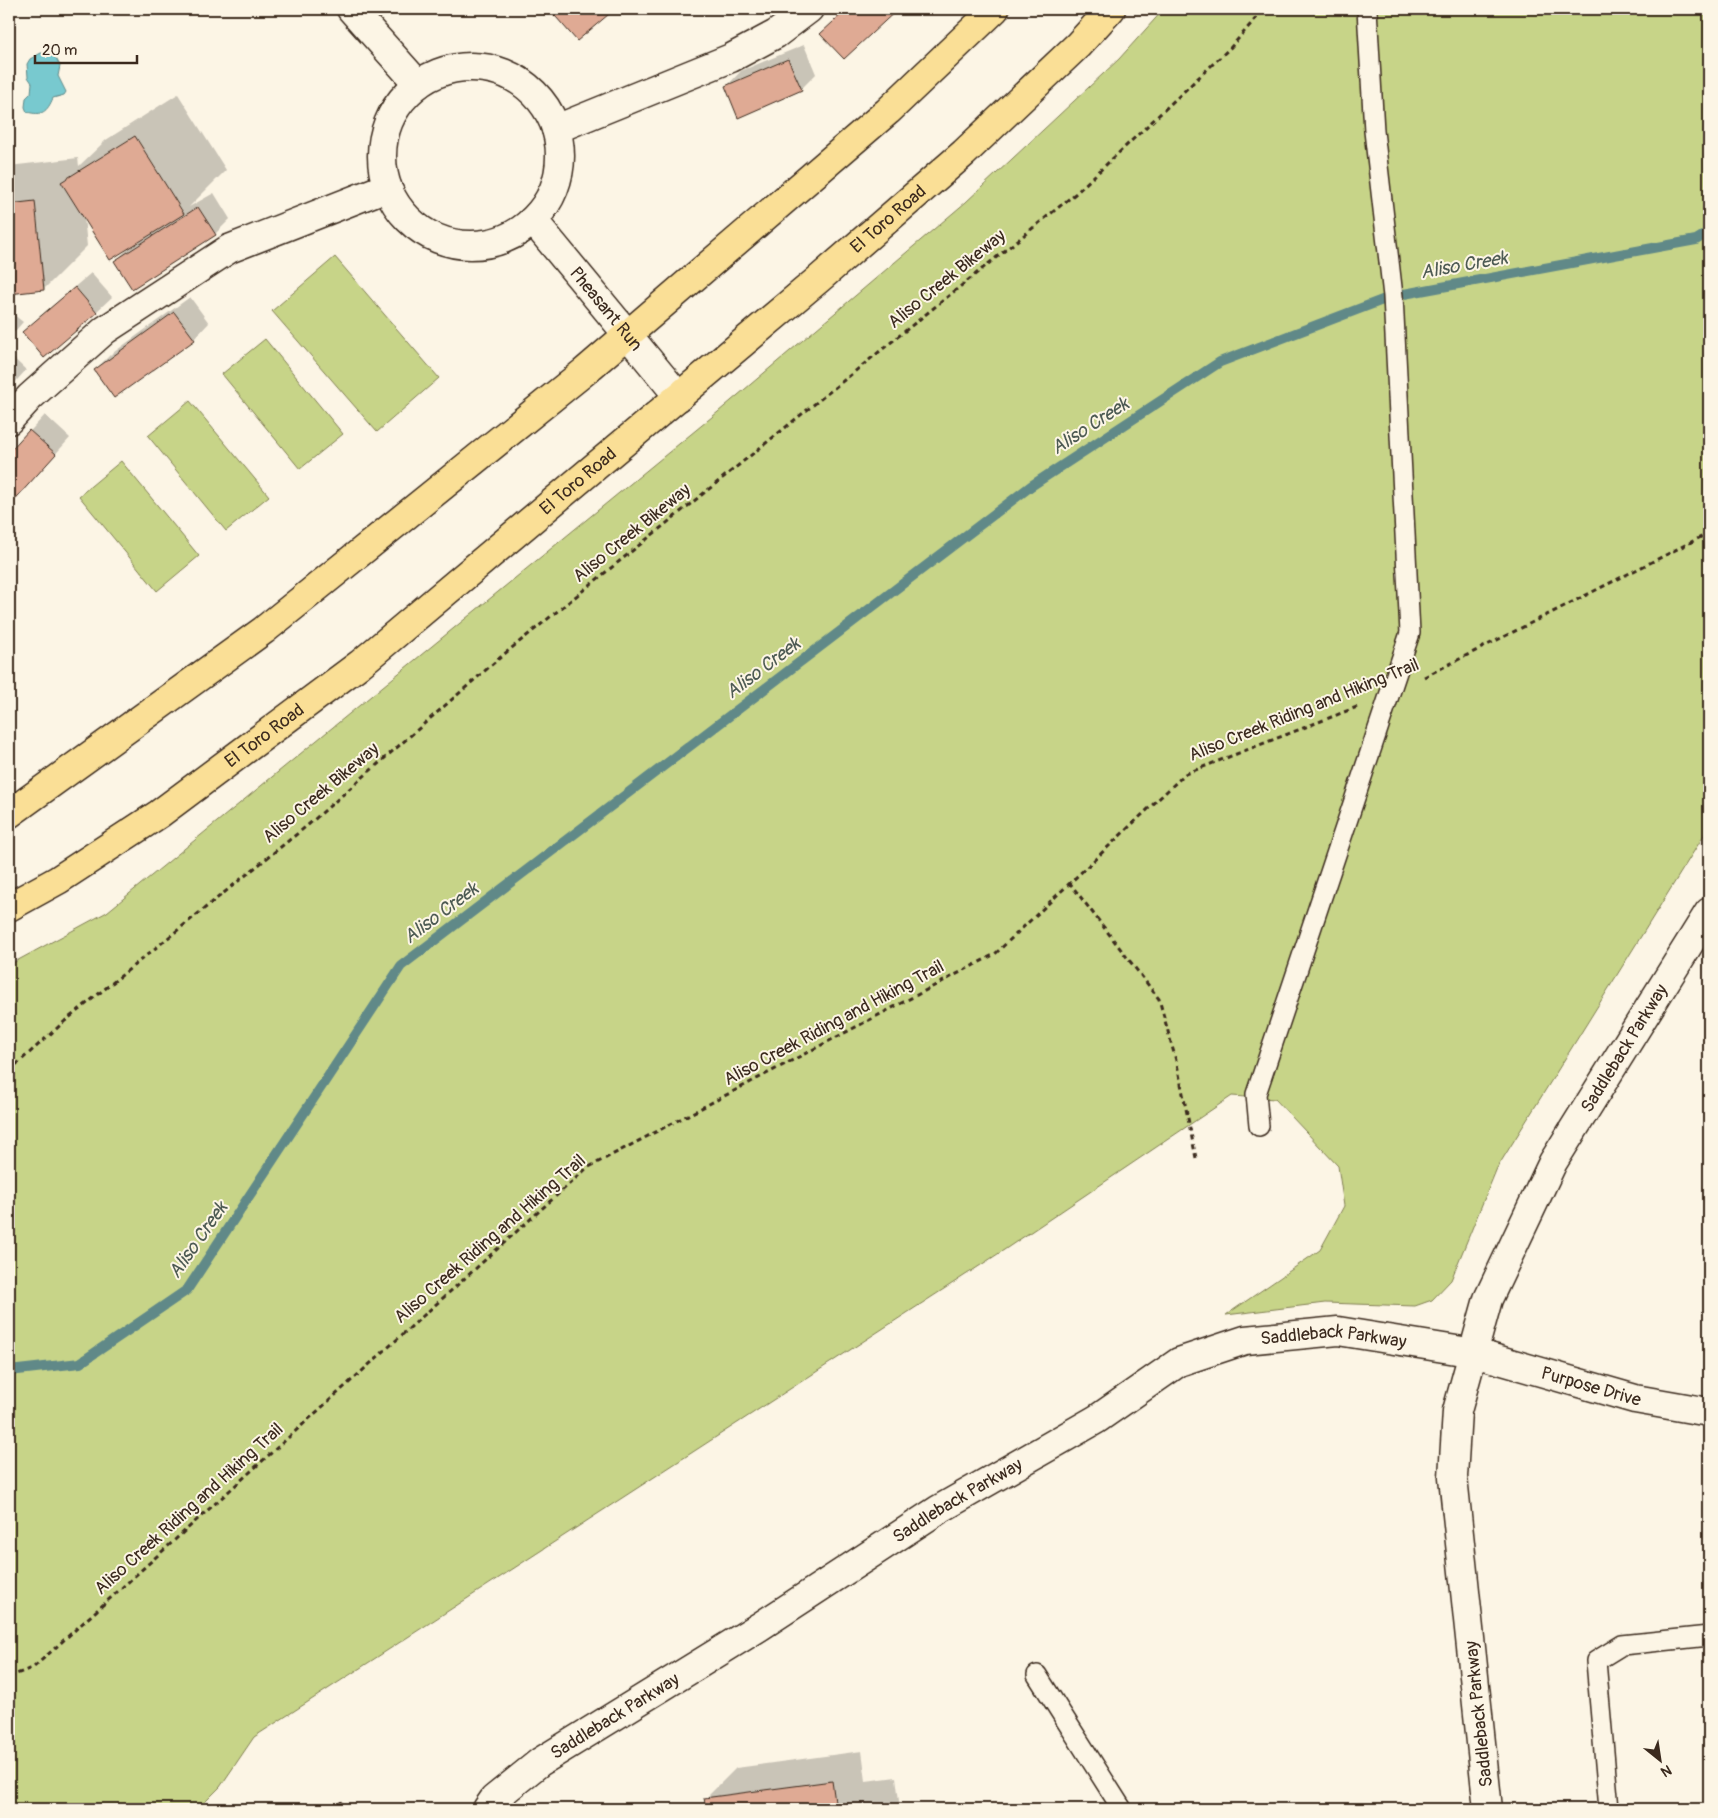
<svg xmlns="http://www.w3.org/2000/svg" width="1718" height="1818" font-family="Pangolin,sans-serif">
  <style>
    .green { fill: #c7d488; stroke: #817f53 }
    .water { fill: #78c9cf; stroke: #608988 }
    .shadow { fill: #0003 }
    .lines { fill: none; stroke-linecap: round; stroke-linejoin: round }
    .stream { stroke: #608988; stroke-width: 10 }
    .building { fill: #dfaa94; stroke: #3b2a1e }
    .lane-casing { stroke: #3b2a1e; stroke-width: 22 }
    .street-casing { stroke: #3b2a1e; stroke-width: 31 }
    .secondary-casing { stroke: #3b2a1e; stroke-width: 31 }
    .primary-casing { stroke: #3b2a1e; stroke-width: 31 }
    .path { stroke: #3b2a1e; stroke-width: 3; stroke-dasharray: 5 4; stroke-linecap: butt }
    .lane { stroke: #fcf5e5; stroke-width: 19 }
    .street { stroke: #fcf5e5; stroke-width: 28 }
    .secondary { stroke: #fcf5e5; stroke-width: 28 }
    .primary { stroke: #fadf96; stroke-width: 28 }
    .labels { text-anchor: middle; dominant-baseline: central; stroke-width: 4; stroke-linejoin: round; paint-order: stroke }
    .street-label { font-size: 18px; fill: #3b2a1e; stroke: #fcf5e5 }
    .water-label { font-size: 19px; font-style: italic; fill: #4d5a53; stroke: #fcf5e5 }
  </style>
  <rect width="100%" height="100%" fill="#fcf5e5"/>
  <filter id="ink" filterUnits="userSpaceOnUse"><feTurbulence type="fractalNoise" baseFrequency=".02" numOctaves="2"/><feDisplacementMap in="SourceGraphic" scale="10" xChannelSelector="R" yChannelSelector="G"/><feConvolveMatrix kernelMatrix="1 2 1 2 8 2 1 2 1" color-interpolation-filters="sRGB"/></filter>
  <g filter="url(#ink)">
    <path class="green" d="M1164 9H1709V827L1497 1168 1451 1280 1432 1300 1415 1306 1325 1303 1226 1315 1320 1250 1344 1206 1338 1166 1275 1099 1232 1096 1004 1250 254 1737 220 1787 198 1809H9V965L107 912 718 412 966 202 1119 59Z
      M335 257 439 378 377 432 272 311Z
      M265 339 343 434 300 469 222 374Z
      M190 401 269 496 226 531 148 436Z
      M121 461 199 556 157 591 79 496Z"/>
    <path class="water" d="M41 53 53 55 57 60 60 66 58 76 66 92 64 95 53 98C47 112 42 116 27 112L25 107 26 98 31 93 32 83 28 77 27 64 30 59Z"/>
    <path class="shadow" d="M60 9H132L130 11Z
      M551 9H613L577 39Z
      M804 45 816 74 801 89 726 87 741 71Z
      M178 94 226 170 189 207 214 193 230 219 215 234 115 261 127 250 84 216 87 246 44 289 9 293V166L78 158 79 166 106 140Z
      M91 273 112 297 96 312 45 357 24 332 39 317Z
      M190 297 209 323 194 339 95 370 110 355Z
      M9 311 23 322 9 338Z
      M9 354 26 370 9 389Z
      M45 415 70 438 9 505V454Z
      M862 1751 866 1781 896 1777 900 1809H707L706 1798 736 1768Z"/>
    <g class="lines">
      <path class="stream" d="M9 1371 80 1363 187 1290 401 966 1031 486 1220 362 1393 296 1696 240 1709 232"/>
    </g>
    <path class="building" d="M25 9H130V13Z
      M549 9H615L577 41Z
      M847 9H898L844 59 820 34Z
      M788 59 802 90 738 118 725 86Z
      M135 136 184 214 110 260 61 182Z
      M35 201 44 290 9 294V204Z
      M198 207 216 235 132 289 114 261Z
      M75 287 97 313 44 358 22 332Z
      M174 312 195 340 114 398 94 370Z
      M29 430 56 454 9 506V452Z
      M832 1781 836 1809H706L704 1798Z"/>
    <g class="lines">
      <g class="lane-casing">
        <path id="lane" d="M1259 1126 1256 1094 1410 633 1393 296 1374 131 1367 9
          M1037 1675 1122 1809
          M1609 1809 1596 1661 1622 1645 1709 1636"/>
      </g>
      <g class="street-casing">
        <g id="street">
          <path d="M351 9 418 84"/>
          <circle cx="471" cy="156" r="89"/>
          <path d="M556 129 731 58 776 34 809 9"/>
          <path id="s1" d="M533 220 679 397"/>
          <path d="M9 420 30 397 105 330 229 249 387 187"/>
        </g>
      </g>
      <g class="secondary-casing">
        <g id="secondary">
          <path id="s2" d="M487 1809 494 1799 540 1762 759 1627 938 1510 1097 1419 1179 1362 1245 1340 1338 1331 1475 1353 1635 1399 1709 1412"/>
          <path id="s3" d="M1488 1809 1453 1477 1457 1411 1488 1299 1553 1162 1709 912"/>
        </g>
      </g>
      <g class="primary-casing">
        <g id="primary">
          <path d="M9 814 264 630 584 372 888 111 995 9"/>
          <path id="s4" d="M9 907 58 880 159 814 360 664 820 278 964 153 1078 45 1111 9"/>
        </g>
      </g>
      <path class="path" d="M1424 677 1709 533
        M1069 882 1159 999 1177 1064 1196 1158
        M9 1071 65 1021 308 825 503 655 1075 194 1231 47 1264 9
        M9 1677 34 1667 587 1168 995 954 1185 774 1357 707
        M341 1801 342 1809"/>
      <use href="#lane" class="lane"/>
      <use href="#street" class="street"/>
      <use href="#secondary" class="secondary"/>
      <use href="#primary" class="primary"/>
    </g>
  </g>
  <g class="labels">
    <g class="street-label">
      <text stroke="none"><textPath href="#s4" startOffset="1118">El Toro Road</textPath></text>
      <text transform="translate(947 279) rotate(-39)">Aliso Creek Bikeway</text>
      <text stroke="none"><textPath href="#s1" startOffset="115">Pheasant Run</textPath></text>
      <text stroke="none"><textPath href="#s4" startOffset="712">El Toro Road</textPath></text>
      <text transform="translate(632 533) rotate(-39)">Aliso Creek Bikeway</text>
      <text transform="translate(1304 710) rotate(-22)">Aliso Creek Riding and Hiking Trail</text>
      <text stroke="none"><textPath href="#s4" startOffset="308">El Toro Road</textPath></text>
      <text transform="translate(321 793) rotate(-40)">Aliso Creek Bikeway</text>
      <text transform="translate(834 1023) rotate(-28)">Aliso Creek Riding and Hiking Trail</text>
      <text stroke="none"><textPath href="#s3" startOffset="802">Saddleback Parkway</textPath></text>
      <text transform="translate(490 1239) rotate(-41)">Aliso Creek Riding and Hiking Trail</text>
      <text stroke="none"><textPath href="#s2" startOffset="984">Saddleback Parkway</textPath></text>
      <text stroke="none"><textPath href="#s2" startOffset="1248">Purpose Drive</textPath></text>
      <text stroke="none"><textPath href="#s2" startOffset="564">Saddleback Parkway</textPath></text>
      <text transform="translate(189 1509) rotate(-42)">Aliso Creek Riding and Hiking Trail</text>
      <text transform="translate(1479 1714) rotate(-96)">Saddleback Parkway</text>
      <text stroke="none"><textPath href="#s2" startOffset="159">Saddleback Parkway</textPath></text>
    </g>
    <g class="water-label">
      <text transform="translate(1464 265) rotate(-10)">Aliso Creek</text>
      <text transform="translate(1090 426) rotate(-33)">Aliso Creek</text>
      <text transform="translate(763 668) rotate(-37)">Aliso Creek</text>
      <text transform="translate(441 913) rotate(-37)">Aliso Creek</text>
      <text transform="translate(198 1240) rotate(-55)">Aliso Creek</text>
    </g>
  </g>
  <rect width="1718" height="1818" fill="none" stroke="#fcf5e5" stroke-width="30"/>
  <rect x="15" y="15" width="1688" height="1788" fill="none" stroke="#3b2a1e" stroke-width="2" filter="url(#ink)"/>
  <g transform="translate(1660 1760) rotate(150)" stroke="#fcf5e5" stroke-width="4" paint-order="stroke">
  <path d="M0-4L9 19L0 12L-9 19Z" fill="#3b2a1e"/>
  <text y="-8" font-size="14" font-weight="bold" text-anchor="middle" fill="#3b2a1e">N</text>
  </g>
  <path d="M35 55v8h102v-8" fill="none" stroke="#3b2a1e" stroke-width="2.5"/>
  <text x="42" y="55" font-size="15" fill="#3b2a1e" stroke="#fcf5e5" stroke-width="4" paint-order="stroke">20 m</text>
</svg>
